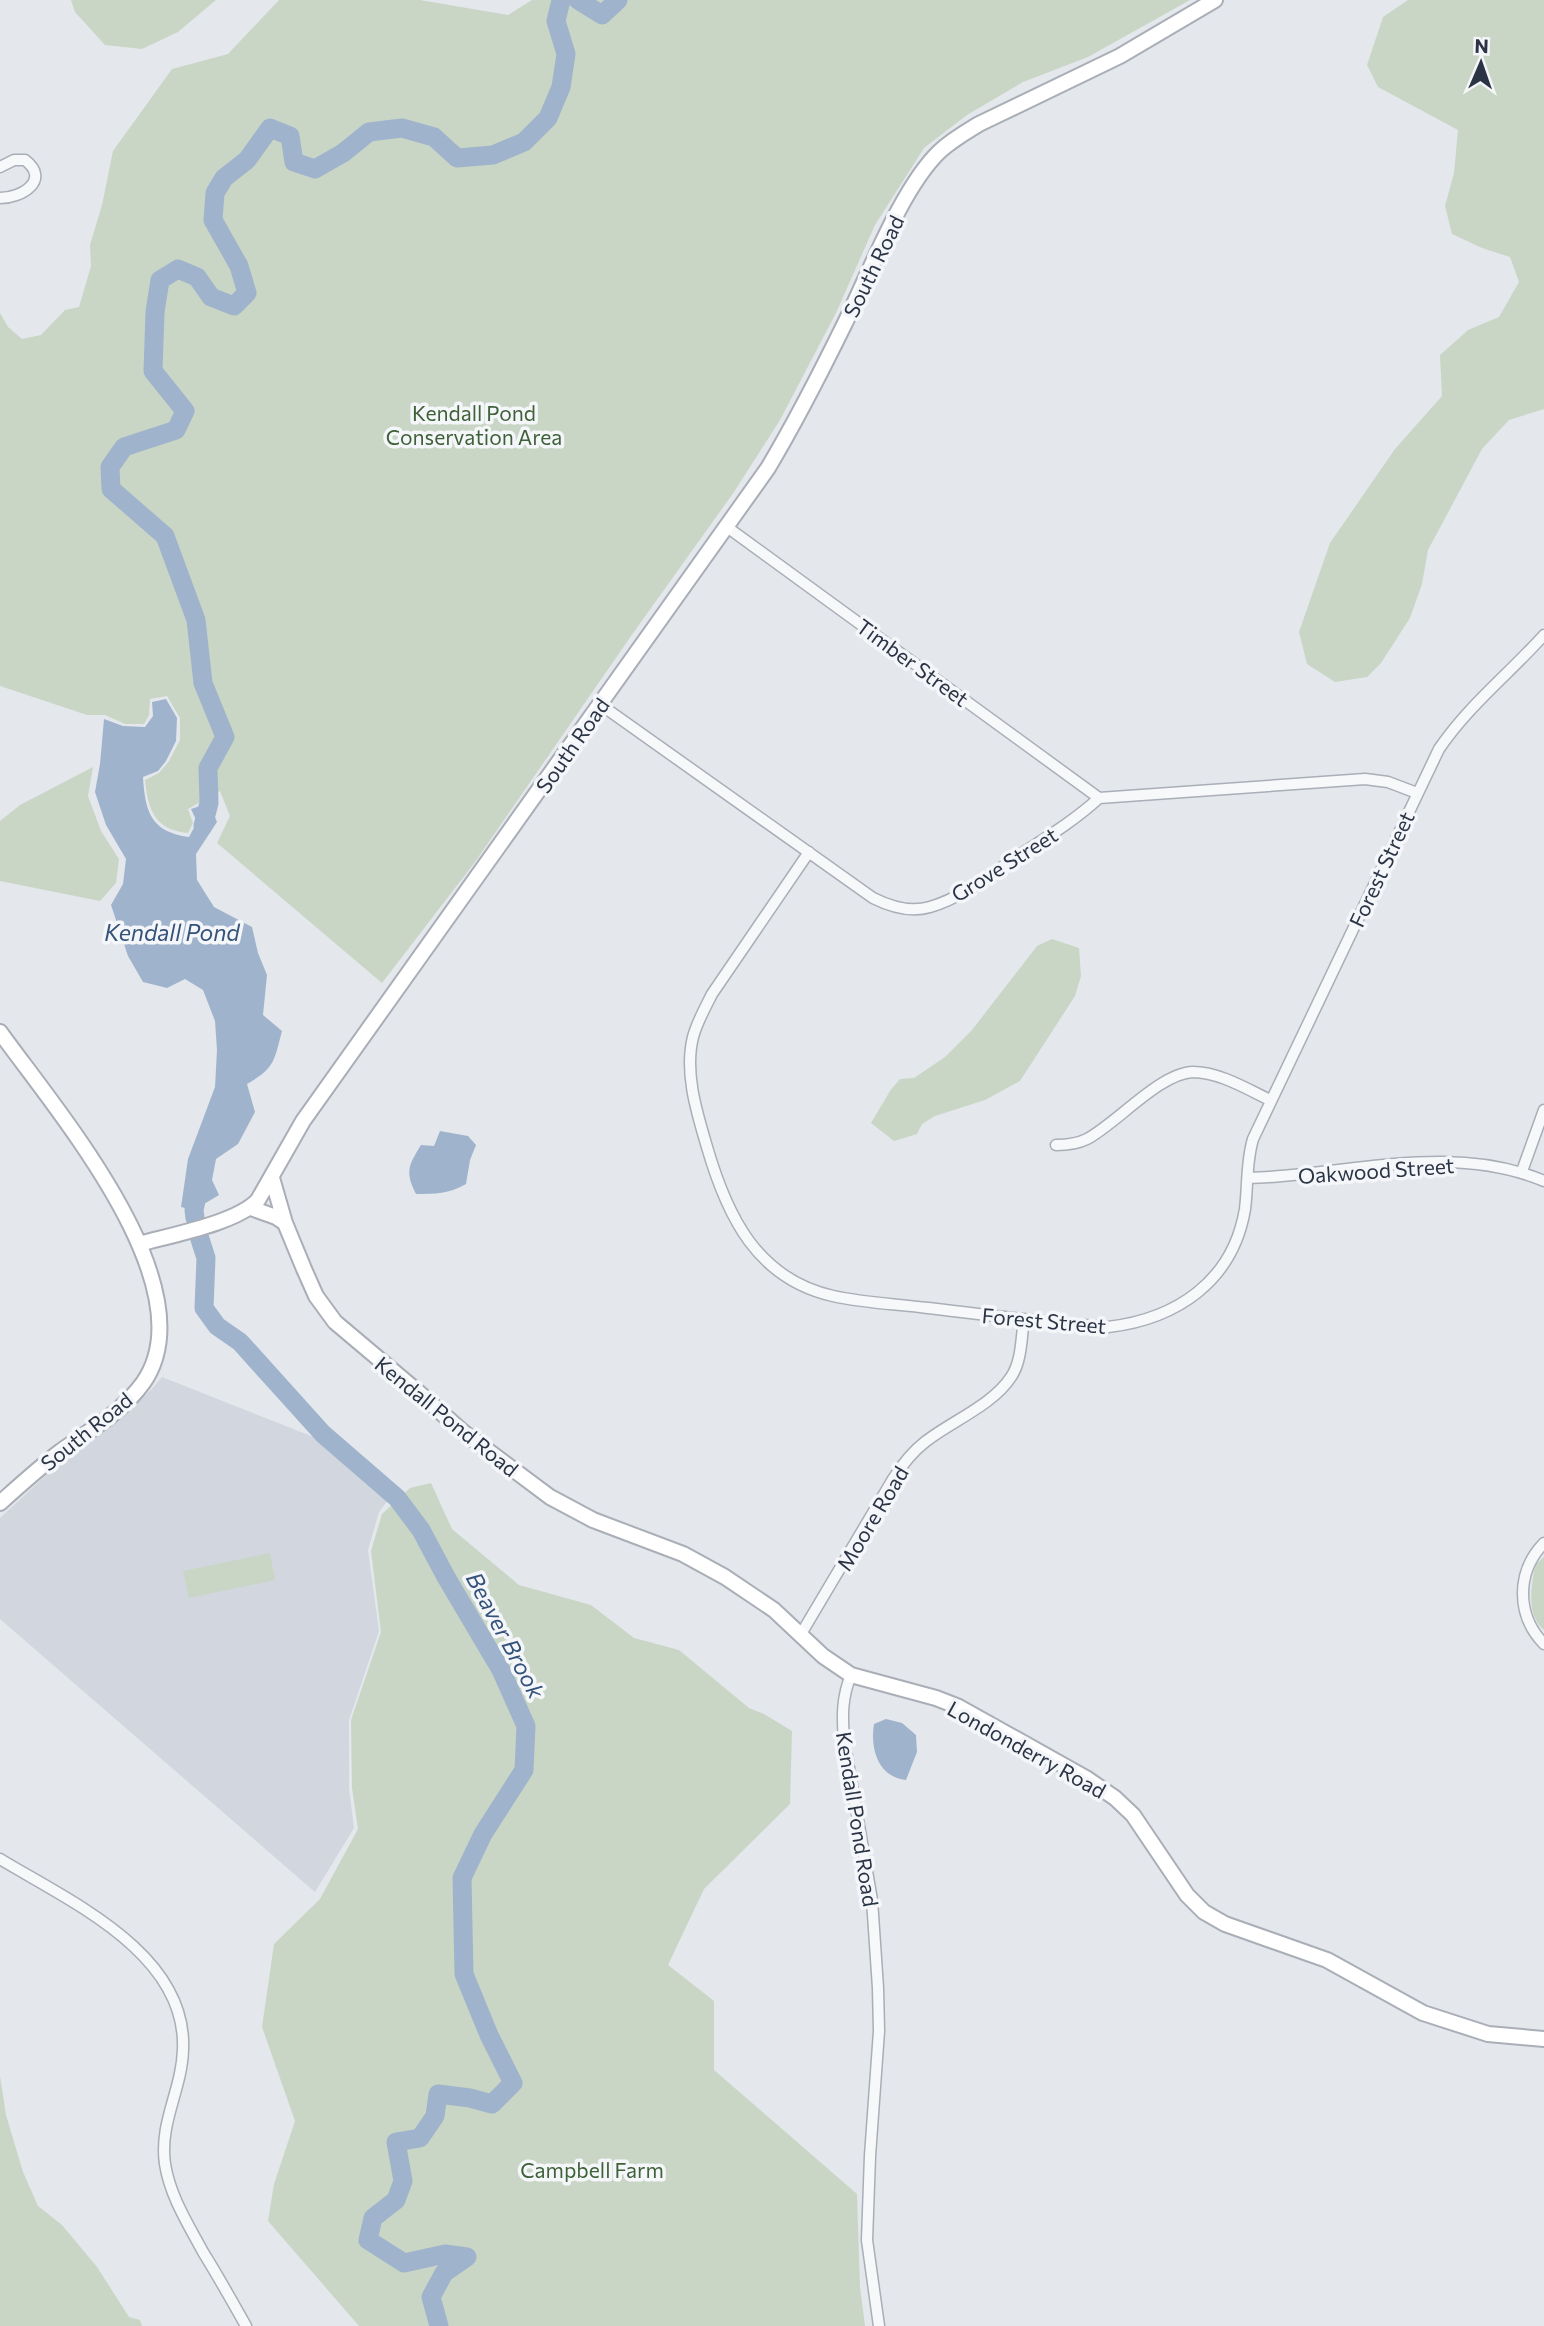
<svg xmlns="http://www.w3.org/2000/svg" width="1544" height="2326" font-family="Commissioner,sans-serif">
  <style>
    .built { fill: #d2d6de }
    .green { fill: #c9d6c5 }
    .water { fill: #9fb4cc }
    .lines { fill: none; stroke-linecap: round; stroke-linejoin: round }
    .river { stroke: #9fb4cc; stroke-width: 19 }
    .street-casing { stroke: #a9aeb7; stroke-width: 13 }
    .secondary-casing { stroke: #a9aeb7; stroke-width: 18 }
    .street { stroke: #f7f8fa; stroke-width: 10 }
    .secondary { stroke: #fff; stroke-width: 14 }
    .labels { text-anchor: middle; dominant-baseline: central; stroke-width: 7; stroke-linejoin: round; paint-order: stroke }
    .street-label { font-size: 21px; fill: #2b3445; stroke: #f4f6f9 }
    .park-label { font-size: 21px; fill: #3f6138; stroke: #f4f6f9 }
    .water-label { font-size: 23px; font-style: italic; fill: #34527a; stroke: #f4f6f9 }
  </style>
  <rect width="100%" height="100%" fill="#e4e7ec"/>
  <path class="built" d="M162 1377 316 1438 388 1500 379 1512 368 1550 379 1631 349 1720V1788L354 1828 315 1892 0 1619V1518L57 1465 109 1428 151 1390Z"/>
  <path class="green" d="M71 0H216L178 32 142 49 105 45 75 12Z
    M279 0H420L508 15 532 0H1190L1088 57 1023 82 967 115 924 148 875 225 836 313 780 420 734 492 631 636 475 862 382 983 217 843 230 816 220 791 188 809 193 823 188 833C155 830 148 810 145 780L159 773 169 761 180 740V718L167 696 150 699 149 715 144 724H125L105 715H87L0 686V313L8 327 22 339 41 335 65 310 79 307 91 266 90 245 102 205 113 151 172 69 228 54Z
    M1408 0H1544V409L1509 420 1482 449 1428 550 1422 584 1410 618 1381 663 1367 677 1335 682 1307 664 1299 632 1330 543 1395 449 1442 396 1440 355 1468 330 1499 317 1519 282 1510 257 1482 248 1452 234 1445 206 1454 173 1458 130 1378 87 1367 65 1383 17Z
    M93 767 88 796 101 831 119 859 116 883 100 901 0 881V821L20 805Z
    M1052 939 1079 948 1081 976 1075 996 1020 1081 985 1100 935 1116 922 1124 917 1134 894 1141 871 1123 890 1091 900 1079 914 1078 945 1057 972 1030 1037 946Z
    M431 1483 452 1529 519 1585 591 1605 634 1638 679 1650 749 1708 764 1714 792 1731 790 1804 704 1889 668 1965 714 2001V2070L857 2194 860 2287 865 2326H359L268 2221 274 2184 295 2121 262 2027 274 1944 320 1899 358 1829 352 1788 351 1720 381 1632 371 1551 382 1514 410 1488Z
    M270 1553 275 1580 189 1598 183 1571Z
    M1544 1557V1630C1525 1614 1532 1586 1535 1565Z
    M0 2076 6 2115 23 2172 38 2206 62 2225 97 2267 129 2317 140 2320 142 2326H0Z"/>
  <path class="water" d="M166 699 177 718 176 741 166 761 158 771 143 777C145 812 151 832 189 837L197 822 191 809 209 803 217 822 196 854 197 880 214 907 252 927 258 953 267 975 263 1015 282 1031C274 1061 275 1068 247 1084L255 1112 238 1144 216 1159 212 1180 219 1195 194 1210 181 1207 188 1159 215 1087 217 1050 215 1021 203 990 185 979 167 988 143 982 128 956 111 905 123 884 126 859 106 825 95 792 100 764 104 719 123 726 145 727 153 716 152 702Z
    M440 1131 468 1136 476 1145 470 1160 466 1184C449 1194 435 1194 416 1194 405 1172 408 1166 421 1145L434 1146Z
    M886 1719 902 1723 916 1735 917 1752 906 1780C878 1777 870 1749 874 1724Z"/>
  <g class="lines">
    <path class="river" d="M578 0 602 15 618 0
      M203 826 209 803 208 768 225 737 203 683 196 620 165 536 111 489 110 467 124 447 176 430 185 411 153 371 155 312 160 280 178 269 197 277 211 297 234 306 247 293 239 266 213 220 215 193 224 178 247 160 270 128 290 136 294 162 315 169 343 153 369 132 402 128 434 137 457 158 493 155 524 142 548 118 561 87 566 54 556 21 561 0
      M195 1218 194 1210 199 1187
      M199 1236 206 1258 204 1308 217 1326 240 1342 323 1434 397 1498 421 1530 446 1577 501 1670 526 1726 524 1770 483 1834 462 1878 464 1974 489 2035 513 2083 492 2104 470 2098 438 2094 435 2116 420 2138 396 2142 403 2181 396 2200 373 2218 368 2240 404 2263 445 2254 467 2257 444 2273 431 2297 439 2326"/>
    <g class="street-casing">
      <path id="street" d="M0 167 14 160H25C51 180 22 198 0 198
        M727 527 1099 798
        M601 705 873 898C891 907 910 913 930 907 961 898 989 876 1015 858 1044 839 1074 821 1099 798L1365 779 1388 782 1417 793
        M809 852 712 994C705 1008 697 1022 693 1037 684 1073 697 1113 707 1147 727 1216 757 1279 833 1296 864 1303 897 1304 928 1308 988 1315 1048 1323 1108 1327 1177 1319 1233 1281 1245 1209 1248 1186 1246 1162 1253 1139L1439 749C1468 706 1509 674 1544 635
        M1056 1145C1067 1145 1077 1144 1087 1139 1117 1123 1160 1073 1193 1072 1219 1072 1247 1089 1270 1100
        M1522 1171 1544 1110
        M1248 1178C1346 1176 1450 1141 1544 1181
        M1544 1543C1516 1572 1516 1615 1544 1644
        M801 1634 893 1479C902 1465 912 1452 925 1442 950 1422 993 1405 1011 1377 1022 1361 1021 1338 1024 1320
        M851 1675C842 1697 842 1716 844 1739L872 1900 878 1988 879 2031 870 2156 867 2240 879 2326
        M0 1859C69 1901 187 1953 183 2049 182 2090 159 2122 165 2164 170 2196 188 2224 203 2252 218 2276 232 2301 246 2326"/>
    </g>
    <g class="secondary-casing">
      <path id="secondary" d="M0 1032C55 1109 210 1288 143 1383 122 1412 89 1431 61 1451 40 1467 20 1485 0 1503
        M272 1178 285 1223 304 1269 316 1296 335 1322 418 1392 463 1432 550 1497 593 1520 683 1554 725 1577 774 1610 823 1656 851 1675 936 1698 959 1707 1086 1778 1115 1798 1133 1815 1187 1895 1204 1912 1225 1924 1327 1960 1423 2013 1488 2034 1544 2039
        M251 1208 276 1217 285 1223
        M139 1244C171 1235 237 1223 258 1200L303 1121 768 468C796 421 821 372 845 323 869 274 902 187 940 151 952 140 966 132 979 124L1120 56 1215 0"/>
    </g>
    <use href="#street" class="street"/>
    <use href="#secondary" class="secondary"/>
  </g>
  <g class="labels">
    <g class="street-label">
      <text transform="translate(873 266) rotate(-64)">South Road</text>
      <text transform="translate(913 662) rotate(36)">Timber Street</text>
      <text transform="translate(572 745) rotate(-55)">South Road</text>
      <text transform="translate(1004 864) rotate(-32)">Grove Street</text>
      <text transform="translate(1381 869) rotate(-65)">Forest Street</text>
      <text transform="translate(1376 1170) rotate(-4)">Oakwood Street</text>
      <text transform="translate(1044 1320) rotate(5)">Forest Street</text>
      <text transform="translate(447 1416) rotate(39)">Kendall Pond Road</text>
      <text transform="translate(86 1431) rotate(-39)">South Road</text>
      <text transform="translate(872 1518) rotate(-59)">Moore Road</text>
      <text transform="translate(1027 1749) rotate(29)">Londonderry Road</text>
      <text transform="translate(858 1819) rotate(81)">Kendall Pond Road</text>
    </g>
    <g class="park-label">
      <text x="474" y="412">Kendall Pond<tspan x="474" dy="24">Conservation Area</tspan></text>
      <text x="592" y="2169">Campbell Farm</text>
    </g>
    <g class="water-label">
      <text x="172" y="932">Kendall Pond</text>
      <text transform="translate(506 1635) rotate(62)">Beaver Brook</text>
    </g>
  </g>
  <g transform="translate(1481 63) rotate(2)" stroke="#f4f6f9" stroke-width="5" paint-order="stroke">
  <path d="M0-5L12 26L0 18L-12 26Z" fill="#2b3445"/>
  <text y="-10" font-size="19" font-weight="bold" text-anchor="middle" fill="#2b3445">N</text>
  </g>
</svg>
